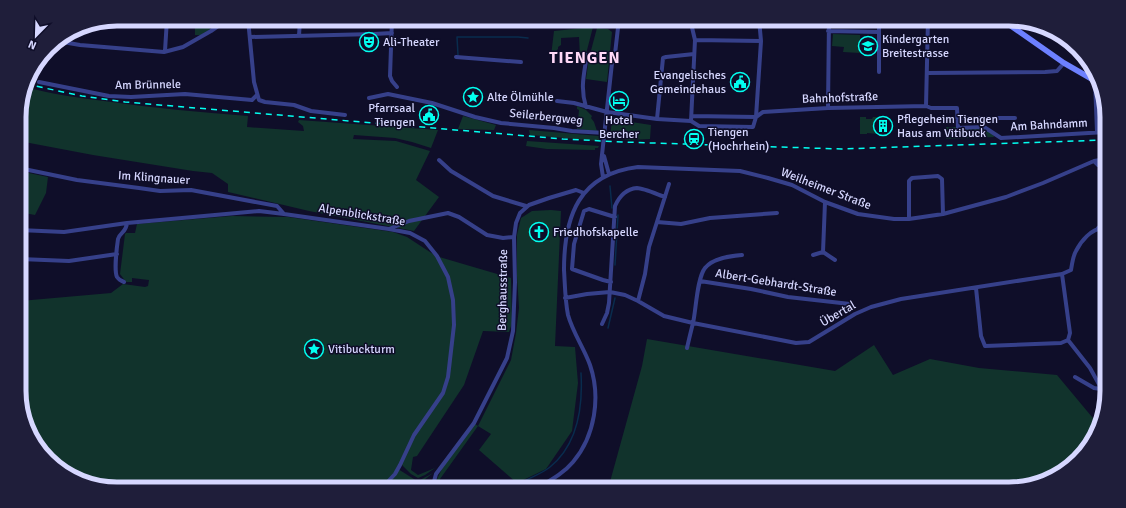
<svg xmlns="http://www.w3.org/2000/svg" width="1126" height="508" font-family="Signika,sans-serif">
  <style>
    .green { fill: #11332c }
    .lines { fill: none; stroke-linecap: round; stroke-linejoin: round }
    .stream { stroke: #092c4d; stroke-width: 1.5 }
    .minor { stroke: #36408a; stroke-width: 4 }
    .secondary { stroke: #6d80ff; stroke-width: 5.5 }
    .rail { stroke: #02fff0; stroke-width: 1.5; stroke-dasharray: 6 5; stroke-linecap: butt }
    .labels { text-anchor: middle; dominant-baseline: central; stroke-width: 3; stroke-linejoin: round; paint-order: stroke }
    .poi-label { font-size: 12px; fill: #d6d7ff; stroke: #0f0e29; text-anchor: start }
    .street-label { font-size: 12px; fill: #d6d7ff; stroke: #0f0e29 }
    .district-label { font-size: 16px; font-weight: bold; letter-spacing: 1px; fill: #ffd8f7; stroke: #0f0e29 }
    .rim { fill: none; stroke: #d6d7ff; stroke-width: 5 }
  </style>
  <rect width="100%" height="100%" fill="#0f0e29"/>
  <path class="green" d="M195 19H226L201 35H195Z
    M593 27 586 54 580 57 579 37 561 38V45L558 47V49L551 56 554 31Z
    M597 28 608 29 612 32 607 82 586 79 589 58Z
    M833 34 860 35V53L843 52 844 47 832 46Z
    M26 87C51 94 78 98 104 101 152 108 200 112 248 116L247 127 304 131 303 126 298 122 299 120 438 130 431 148 412 142 395 138 354 135 353 139 396 141 430 151 416 180 439 197 414 231 309 211 228 192V184L212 173 193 171 93 155 19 141V111Z
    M577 106 586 110 592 116 591 118 594 122 597 131 577 129 579 110 577 109Z
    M463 116 496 125 494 130 458 129Z
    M860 117H866V119H872L873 117H878L879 134 867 133V134H860Z
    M612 119 651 125 650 139 629 140 610 138Z
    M946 127H984L993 133 994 137 946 139Z
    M529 130 599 136V141L530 135Z
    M527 141 599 146 598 148H595V150L547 149 526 146Z
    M19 171 48 177 46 193 35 215 19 212Z
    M551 210 561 211 555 346 575 347 578 383 572 431 546 469 517 483 479 450 491 434 478 426 440 479 436 489H434C438 468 462 441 475 424L478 426 511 360 516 333 519 308 517 276V235L521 218 532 211Z
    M232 216 288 217 393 232 407 237 436 256 511 278 512 323 509 332 483 331 464 385 417 456 413 457 411 470 418 475 435 468 425 475 418 478 411 474 402 465 398 469 417 481 420 480 433 473 413 489H379L378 488 377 489H117L79 481 39 451 20 404V301L111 293 123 284 145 287 148 286 149 280 132 278V282H126L120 274 125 234 126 233H135L137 224Z
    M647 339 835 371 874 345 893 375 930 359 979 368 1057 375 1097 423 1101 420 1099 429 1064 472 1015 489H608L642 366Z"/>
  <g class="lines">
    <path class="stream" d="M458 55 457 37H518L528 38
      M610 186 612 208
      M615 265 618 215
      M608 328 615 298
      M506 489C517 484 542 474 550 467 578 444 583 407 581 373"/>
    <path class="minor" d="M248 19 254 82 259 100 265 102 294 105 311 111 345 115
      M392 19 390 76 392 81 397 87
      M690 19 695 40 691 121
      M879 19V72
      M828 31 879 32
      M299 36 300 19
      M250 37 374 34 392 33
      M695 40 761 41
      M57 41 80 45 164 52 183 47 211 31 228 19
      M165 51 167 19
      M456 57 521 62
      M927 73 1045 72 1057 71 1064 63
      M1095 81 1097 132
      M39 82 109 96 131 97 185 94 252 100 257 95
      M369 98 388 94 432 103 475 117 501 123 554 128 572 131 605 133
      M557 101 574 103 607 112 657 119 691 121 699 126 753 127 756 117 763 112 828 108 926 106 931 108H957L958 128 984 127 1001 138 1106 132
      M926 106 928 19
      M586 107C580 88 584 74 587 55
      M828 108 829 19
      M692 116 756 117
      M756 117 761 41 759 19
      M957 118H1015
      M657 119 663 58 666 57 694 54
      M604 156 609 174
      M439 160 451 171 493 196 526 206
      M1094 161 1098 165 1106 166
      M19 168 77 180 139 188 160 191 191 190 277 206 284 214
      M603 177 601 164 612 63 615 54 619 19
      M909 219V181L912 178 938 176 942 179 943 214
      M657 222 681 224 710 218 777 213
      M1098 228 1104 223 1103 202 1106 189
      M389 229 409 221 448 213 459 217 487 235 503 238 514 237
      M19 230 64 232 127 223 259 211 284 214 389 229 410 233 425 241 437 256 448 277 453 300 454 325 448 377 443 393 414 435 400 465 395 474 381 489
      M823 252 835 260
      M813 255 823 252 825 202
      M20 259 69 261 117 254
      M700 281 751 289 788 297 850 304
      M124 282C121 281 119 280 117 277 114 271 117 246 118 239 120 232 126 233 127 223
      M611 282 603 280 572 269 574 244 584 211 589 209 615 217
      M20 284 23 285
      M976 288 981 336 985 346 1061 343 1068 340 1070 333 1062 274
      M565 298 587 294 610 292 625 295 638 301 664 316 693 323 796 343 809 342 855 314 871 307 901 299 1062 274 1071 270C1072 264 1073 256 1076 251 1081 241 1091 229 1103 228L1107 255
      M638 301 645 274 649 247 669 184
      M602 324 607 313 609 303 615 206C619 197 626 189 637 188 643 188 659 195 665 197
      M1068 340 1090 368 1106 397
      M687 348C689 339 691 331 693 323 696 310 697 278 705 268 713 258 730 256 742 255
      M1075 377 1094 388 1101 389
      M432 489 436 474 474 423 507 358 513 331 515 282 514 237 516 223 520 213 529 205 549 198 576 190 584 193
      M536 489C549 481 563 474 573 462 595 436 601 397 590 365 584 348 573 333 568 315 565 300 565 285 564 270 564 216 579 174 638 167L740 171 768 178 792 185 825 202 858 214 894 219H909L943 214 1006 197 1043 183 1094 161 1106 159"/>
    <path class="secondary" d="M1001 19 1064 63 1097 82"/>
    <path class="rail" d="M26 84 82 96 125 102 563 139 622 142 842 149 1106 140"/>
  </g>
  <defs>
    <g id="theatre-ring" transform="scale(1)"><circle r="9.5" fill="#0f0e29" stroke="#02fff0" stroke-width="1.5"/><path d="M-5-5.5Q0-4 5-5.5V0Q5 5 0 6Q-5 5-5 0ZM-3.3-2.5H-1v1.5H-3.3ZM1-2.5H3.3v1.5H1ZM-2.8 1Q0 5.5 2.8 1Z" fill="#02fff0"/></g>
    <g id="school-ring" transform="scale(1)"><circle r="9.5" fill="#0f0e29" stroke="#02fff0" stroke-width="1.5"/><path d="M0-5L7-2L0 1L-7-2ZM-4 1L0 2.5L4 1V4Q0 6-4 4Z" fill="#02fff0"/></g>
    <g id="civic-ring" transform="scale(1)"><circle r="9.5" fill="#0f0e29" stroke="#02fff0" stroke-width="1.5"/><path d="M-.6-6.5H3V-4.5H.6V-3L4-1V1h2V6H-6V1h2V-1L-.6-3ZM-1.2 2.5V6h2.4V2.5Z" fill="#02fff0"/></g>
    <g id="sight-ring" transform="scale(1)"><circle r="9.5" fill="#0f0e29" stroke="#02fff0" stroke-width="1.5"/><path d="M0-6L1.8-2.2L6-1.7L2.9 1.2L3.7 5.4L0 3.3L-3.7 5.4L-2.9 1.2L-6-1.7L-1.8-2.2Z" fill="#02fff0"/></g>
    <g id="hotel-ring" transform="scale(1)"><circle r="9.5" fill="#0f0e29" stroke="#02fff0" stroke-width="1.5"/><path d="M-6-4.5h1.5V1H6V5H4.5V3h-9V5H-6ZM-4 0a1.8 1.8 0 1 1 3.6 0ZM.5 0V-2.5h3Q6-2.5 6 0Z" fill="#02fff0"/></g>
    <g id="building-ring" transform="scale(1)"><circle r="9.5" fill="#0f0e29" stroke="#02fff0" stroke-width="1.5"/><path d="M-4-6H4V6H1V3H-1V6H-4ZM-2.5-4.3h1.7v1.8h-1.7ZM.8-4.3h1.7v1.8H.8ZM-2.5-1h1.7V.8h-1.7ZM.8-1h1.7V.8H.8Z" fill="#02fff0"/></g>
    <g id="station-ring" transform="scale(1)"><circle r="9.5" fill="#0f0e29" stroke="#02fff0" stroke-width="1.5"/><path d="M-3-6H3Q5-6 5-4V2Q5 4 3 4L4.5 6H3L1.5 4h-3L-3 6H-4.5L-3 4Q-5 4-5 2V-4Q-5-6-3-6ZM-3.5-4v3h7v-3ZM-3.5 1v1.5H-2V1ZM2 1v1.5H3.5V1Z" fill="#02fff0"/></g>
    <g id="church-ring" transform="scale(1)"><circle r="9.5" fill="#0f0e29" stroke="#02fff0" stroke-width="1.5"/><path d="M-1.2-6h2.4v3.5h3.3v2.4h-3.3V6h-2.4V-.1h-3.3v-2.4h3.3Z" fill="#02fff0"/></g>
  </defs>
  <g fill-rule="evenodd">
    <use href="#theatre-ring" x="369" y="42"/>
    <use href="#school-ring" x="868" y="46"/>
    <use href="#civic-ring" x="740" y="82"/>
    <use href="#sight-ring" x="473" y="97"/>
    <use href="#hotel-ring" x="619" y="101"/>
    <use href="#civic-ring" x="429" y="115"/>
    <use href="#building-ring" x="883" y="126"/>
    <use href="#station-ring" x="694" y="139"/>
    <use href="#church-ring" x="539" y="232"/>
    <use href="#sight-ring" x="314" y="349"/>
  </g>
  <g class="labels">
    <g class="poi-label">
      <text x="882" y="39">Kindergarten<tspan x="882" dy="14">Breitestrasse</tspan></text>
      <text x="383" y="42">Ali-Theater</text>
      <text x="726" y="75" text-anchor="end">Evangelisches<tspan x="726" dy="14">Gemeindehaus</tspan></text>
      <text x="487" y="97">Alte Ölmühle</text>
      <text x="415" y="108" text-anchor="end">Pfarrsaal<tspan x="415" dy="14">Tiengen</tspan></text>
      <text x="897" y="119">Pflegeheim Tiengen<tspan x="897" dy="14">Haus am Vitibuck</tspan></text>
      <text x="619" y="120" text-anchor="middle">Hotel<tspan x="619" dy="14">Bercher</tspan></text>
      <text x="708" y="132">Tiengen<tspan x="708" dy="14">(Hochrhein)</tspan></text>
      <text x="553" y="232">Friedhofskapelle</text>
      <text x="328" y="349">Vitibuckturm</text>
    </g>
    <g class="street-label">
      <text transform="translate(148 85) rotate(-1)">Am Brünnele</text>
      <text transform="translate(840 98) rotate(-2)">Bahnhofstraße</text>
      <text transform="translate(546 117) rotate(6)">Seilerbergweg</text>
      <text transform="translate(1049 125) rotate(-3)">Am Bahndamm</text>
      <text transform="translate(154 178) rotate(4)">Im Klingnauer</text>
      <text transform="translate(826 189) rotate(21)">Weilheimer Straße</text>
      <text transform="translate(362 215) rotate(9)">Alpenblickstraße</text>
      <text transform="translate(776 283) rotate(9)">Albert-Gebhardt-Straße</text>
      <text transform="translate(503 290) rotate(-89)">Berghausstraße</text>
      <text transform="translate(838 314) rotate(-30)">Übertal</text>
    </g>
    <g class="district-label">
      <text x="585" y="58">TIENGEN</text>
    </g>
  </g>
  <path d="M0 0H1126V508H0ZM117 26H1009A91 91 0 0 1 1100 117V391A91 91 0 0 1 1009 482H117A91 91 0 0 1 26 391V117A91 91 0 0 1 117 26Z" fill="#1f1e3a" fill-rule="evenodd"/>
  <path class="rim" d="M117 26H1009A91 91 0 0 1 1100 117V391A91 91 0 0 1 1009 482H117A91 91 0 0 1 26 391V117A91 91 0 0 1 117 26Z"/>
  <g transform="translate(36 36) rotate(203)" stroke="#0f0e29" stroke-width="3" paint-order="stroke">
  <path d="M0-3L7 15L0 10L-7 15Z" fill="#d6d7ff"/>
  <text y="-6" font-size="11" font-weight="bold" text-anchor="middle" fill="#d6d7ff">N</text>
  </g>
</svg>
